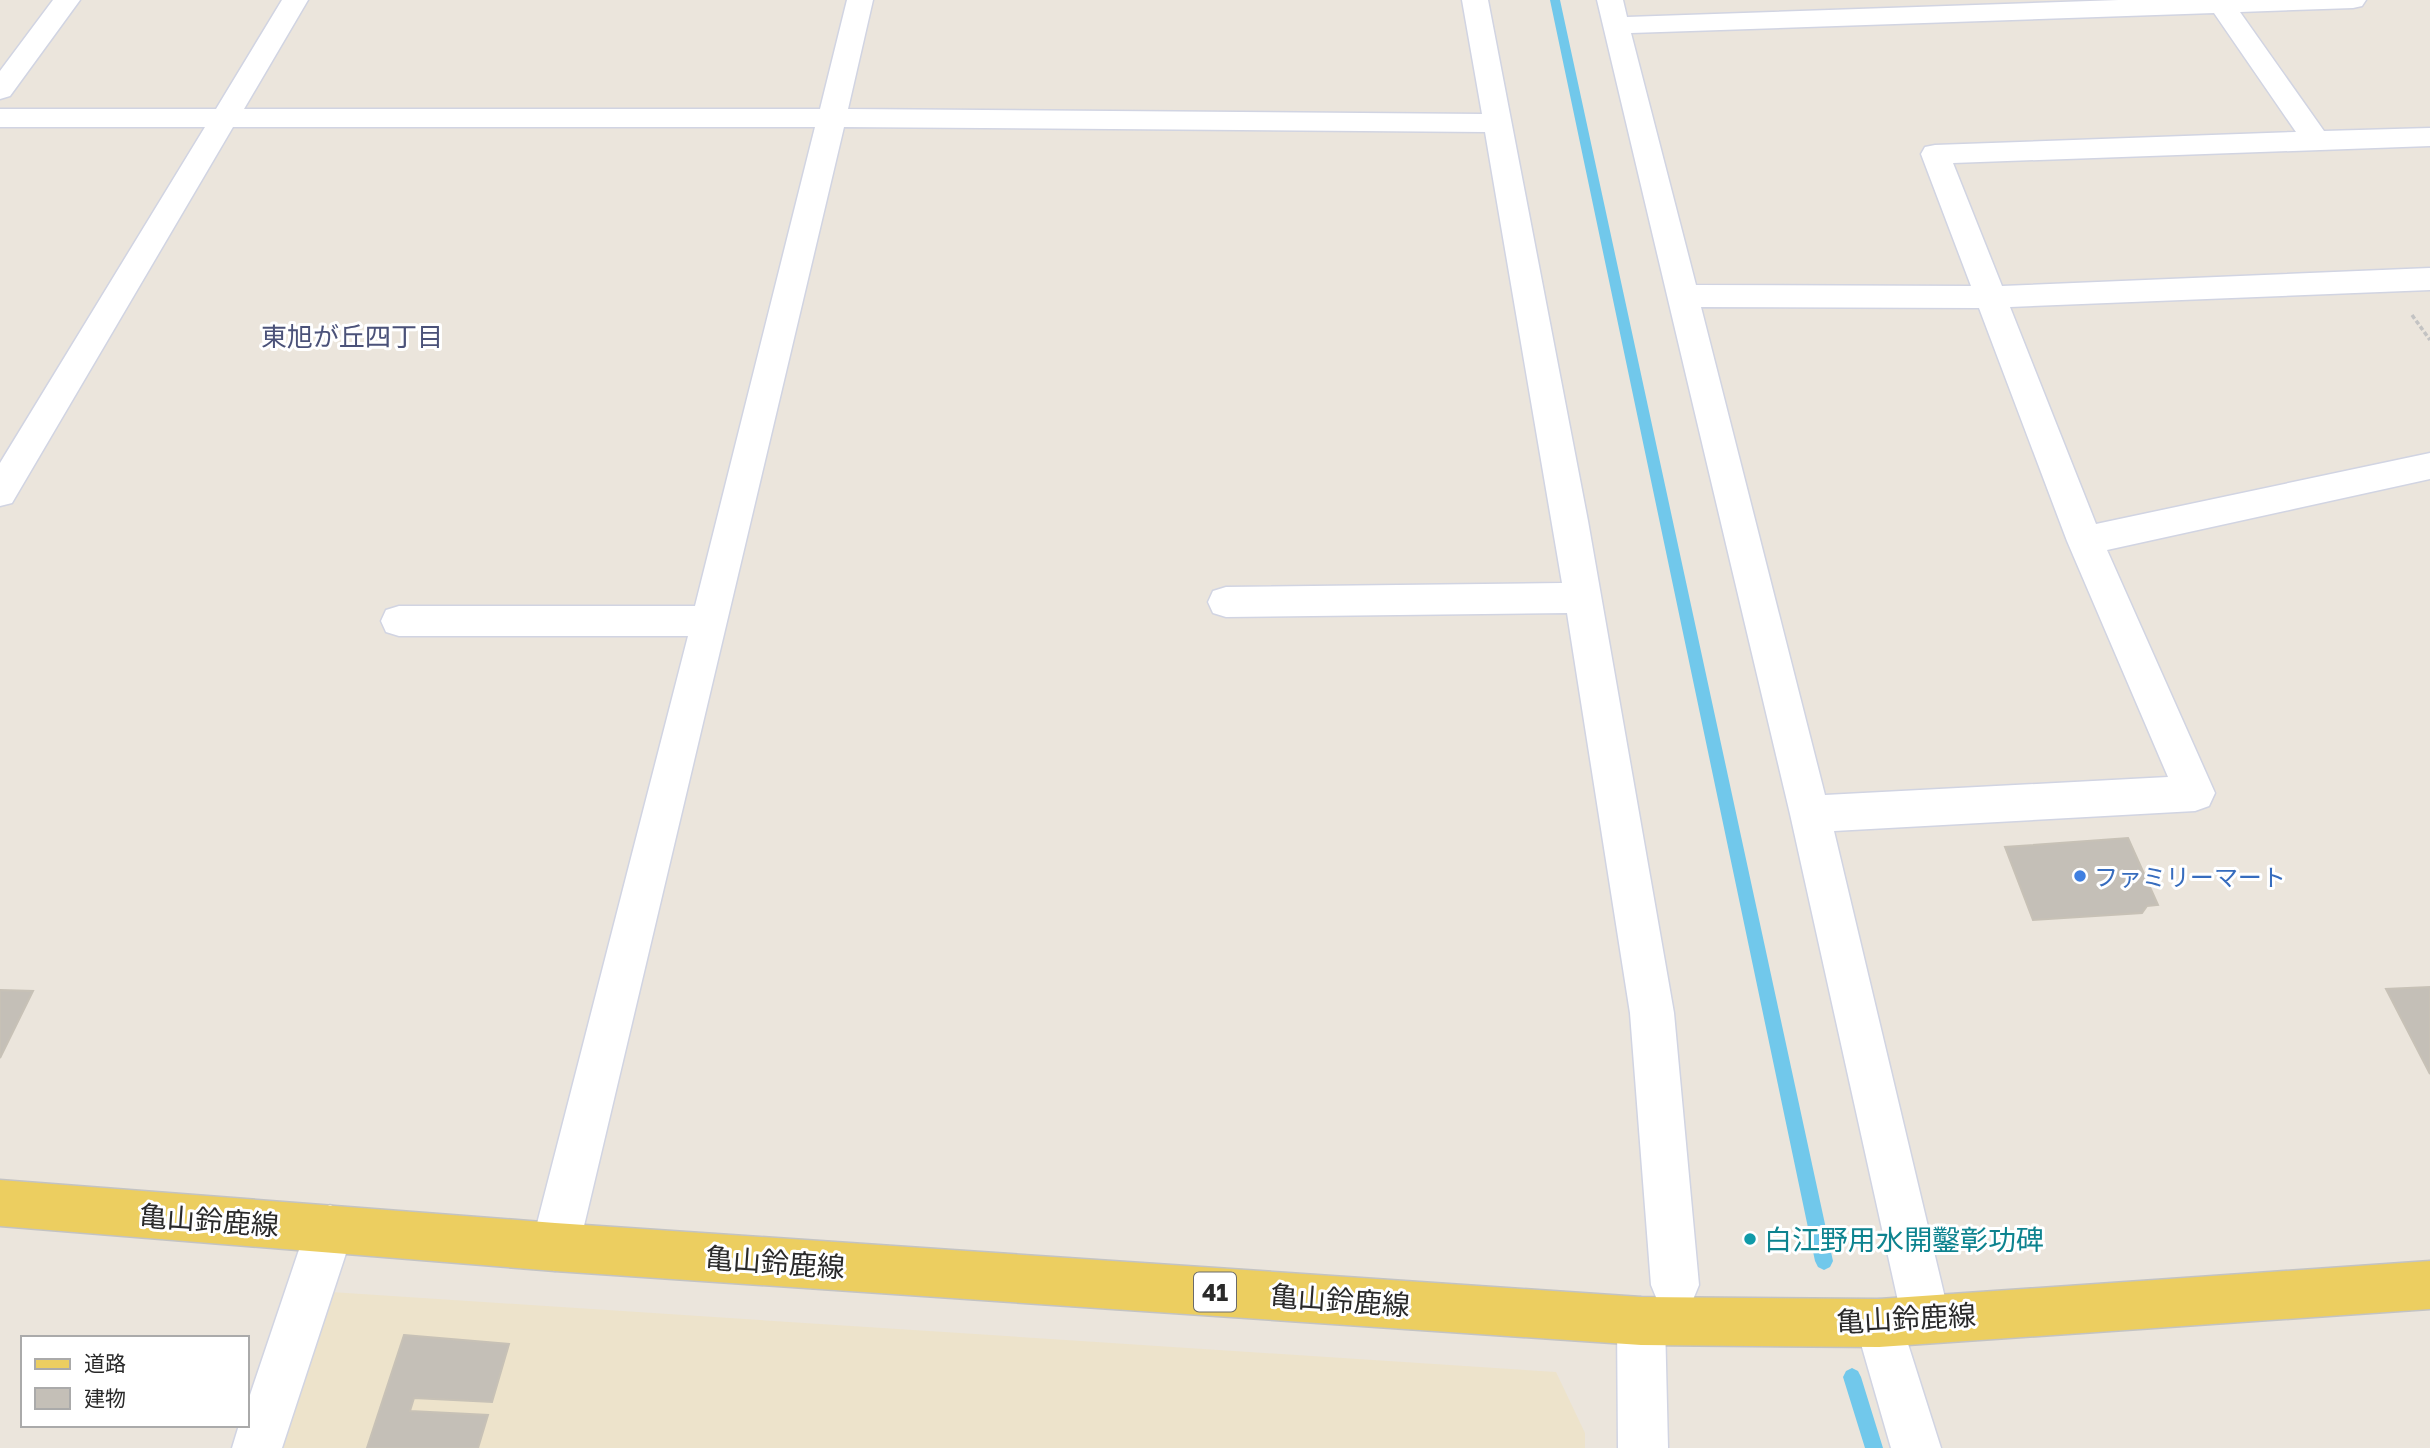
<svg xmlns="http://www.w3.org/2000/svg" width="2430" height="1448" font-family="'Golos Text','Noto Sans JP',sans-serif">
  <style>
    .education { fill: #ede3cb }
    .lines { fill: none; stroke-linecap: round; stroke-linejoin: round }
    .stream { fill: #71c8eb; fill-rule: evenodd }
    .building { fill: #c4bfb7; stroke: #c7c1b6; stroke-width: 2 }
    .minor-casing { stroke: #d1d4e2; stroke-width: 3 }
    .major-casing { stroke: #c3c3c3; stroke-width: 3 }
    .path { stroke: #c3c3c3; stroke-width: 3.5; stroke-dasharray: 4.5 2.5; stroke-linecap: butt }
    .minor { fill: #fff; fill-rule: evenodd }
    .major { fill: #ecce60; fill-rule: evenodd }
    .shop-dot { fill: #3f7fe0; stroke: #fff; stroke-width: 2.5 }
    .culture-dot { fill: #0f9aa8; stroke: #fff; stroke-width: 2.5 }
    .labels { text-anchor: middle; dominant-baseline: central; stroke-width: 6; stroke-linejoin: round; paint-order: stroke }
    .shield { fill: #fff; stroke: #6a6a6a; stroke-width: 2 }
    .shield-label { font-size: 23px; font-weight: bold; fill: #2a2a2a }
    .shop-label { font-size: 24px; fill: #366cbe; stroke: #fff; text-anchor: start }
    .neighbourhood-label { font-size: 26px; fill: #4b5279; stroke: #fff }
    .near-street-label { font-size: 28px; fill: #2a2a2a; stroke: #fff }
    .near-culture-label { font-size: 28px; fill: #0d838f; stroke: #fff; text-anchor: start }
  </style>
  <rect width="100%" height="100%" fill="#ebe5dc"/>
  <path class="education" d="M331 1292 1556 1372 1585 1433V1448H280Z"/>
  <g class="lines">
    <path class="stream" d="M1550 0H1560L1833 1261 1830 1267 1824 1270 1818 1267 1815 1261Z
      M1852 1368 1858 1371 1861 1377 1883 1448H1865L1843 1377 1846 1371Z"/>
  </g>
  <path class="building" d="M2128 838 2158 905 2147 906 2142 913 2033 920 2005 847Z
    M2430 987V1074L2386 989Z
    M0 990 33 991 0 1058Z
    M404 1335 509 1344 492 1402 414 1398 410 1411 488 1415 478 1448H367Z"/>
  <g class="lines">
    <g class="minor-casing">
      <path id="minor" d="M53 0H80L10 96 0 99V71Z
        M282 0H308L244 109H820L847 0H873L848 109 1482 114 1462 0H1488L1588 521 1674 1013 1699 1285 1692 1302 1675 1309 1658 1302 1651 1285 1630 1013 1567 613 1226 617 1213 613 1208 602 1213 591 1226 587 1562 583 1485 132 844 127 579 1247 572 1264 555 1271 538 1264 531 1247 688 636H399L386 632 381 621 386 610 399 606H695L815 127H233L12 503 0 506V463L205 127H0V109H216Z
        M1597 0H1623L1627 17 2119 0H2366L2362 6 2353 8 2240 12 2324 131 2430 128V146L1953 163 2002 286 2430 268V290L2010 307 2096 524 2430 453V479L2107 550 2215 793 2209 806 2195 811 1834 831 1950 1319 1943 1336 1926 1343 1909 1336 1902 1319 1790 814ZM2214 13 2296 132 1935 145 1925 147 1921 154 1971 286 1696 285 1631 33ZM1701 307 1979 308 2067 541 2168 777 1825 795Z
        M330 1205 347 1212 354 1229 282 1448H232L239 1425H247V1404L306 1229 313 1212Z
        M1641 1297 1658 1304 1665 1321 1668 1448H1618L1617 1321 1624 1304Z
        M1879 1299 1896 1306 1941 1448H1891L1855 1323 1862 1306Z"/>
    </g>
    <g class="major-casing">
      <path id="major" d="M0 1180 555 1223 1641 1297 1879 1299 2430 1261V1309L1879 1347 1641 1345 555 1271 0 1226Z"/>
    </g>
    <path class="path" d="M2412 315 2430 340"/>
    <use href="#minor" class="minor"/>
    <use href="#major" class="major"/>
  </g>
  <circle class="shop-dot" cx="2080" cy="876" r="7"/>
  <circle class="culture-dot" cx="1750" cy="1239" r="7"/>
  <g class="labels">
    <rect class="shield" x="1194" y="1272.5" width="42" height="39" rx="5"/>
    <g class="shield-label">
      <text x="1215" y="1292">41</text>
    </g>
    <g class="shop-label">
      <text x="2094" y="876">ファミリーマート</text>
    </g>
    <g class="neighbourhood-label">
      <text x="352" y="336">東旭が丘四丁目</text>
    </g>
    <g class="near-street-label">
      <text transform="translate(209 1220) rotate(4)">亀山鈴鹿線</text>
      <text transform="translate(775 1262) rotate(4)">亀山鈴鹿線</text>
      <text transform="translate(1340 1300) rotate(4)">亀山鈴鹿線</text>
      <text transform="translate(1906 1318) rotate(-3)">亀山鈴鹿線</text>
    </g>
    <g class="near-culture-label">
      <text x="1764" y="1239">白江野用水開鑿彰功碑</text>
    </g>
  </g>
  <rect x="21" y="1336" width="228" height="91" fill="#ffffff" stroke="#aaaaaa" stroke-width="2"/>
  <rect x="35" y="1359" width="35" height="10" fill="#ecce60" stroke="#aaaaaa" stroke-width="2"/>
  <text x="84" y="1371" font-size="21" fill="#2a2a2a">道路</text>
  <rect x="35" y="1388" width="35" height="21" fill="#c4bfb7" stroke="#aaaaaa" stroke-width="2"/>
  <text x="84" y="1406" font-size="21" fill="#2a2a2a">建物</text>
</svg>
